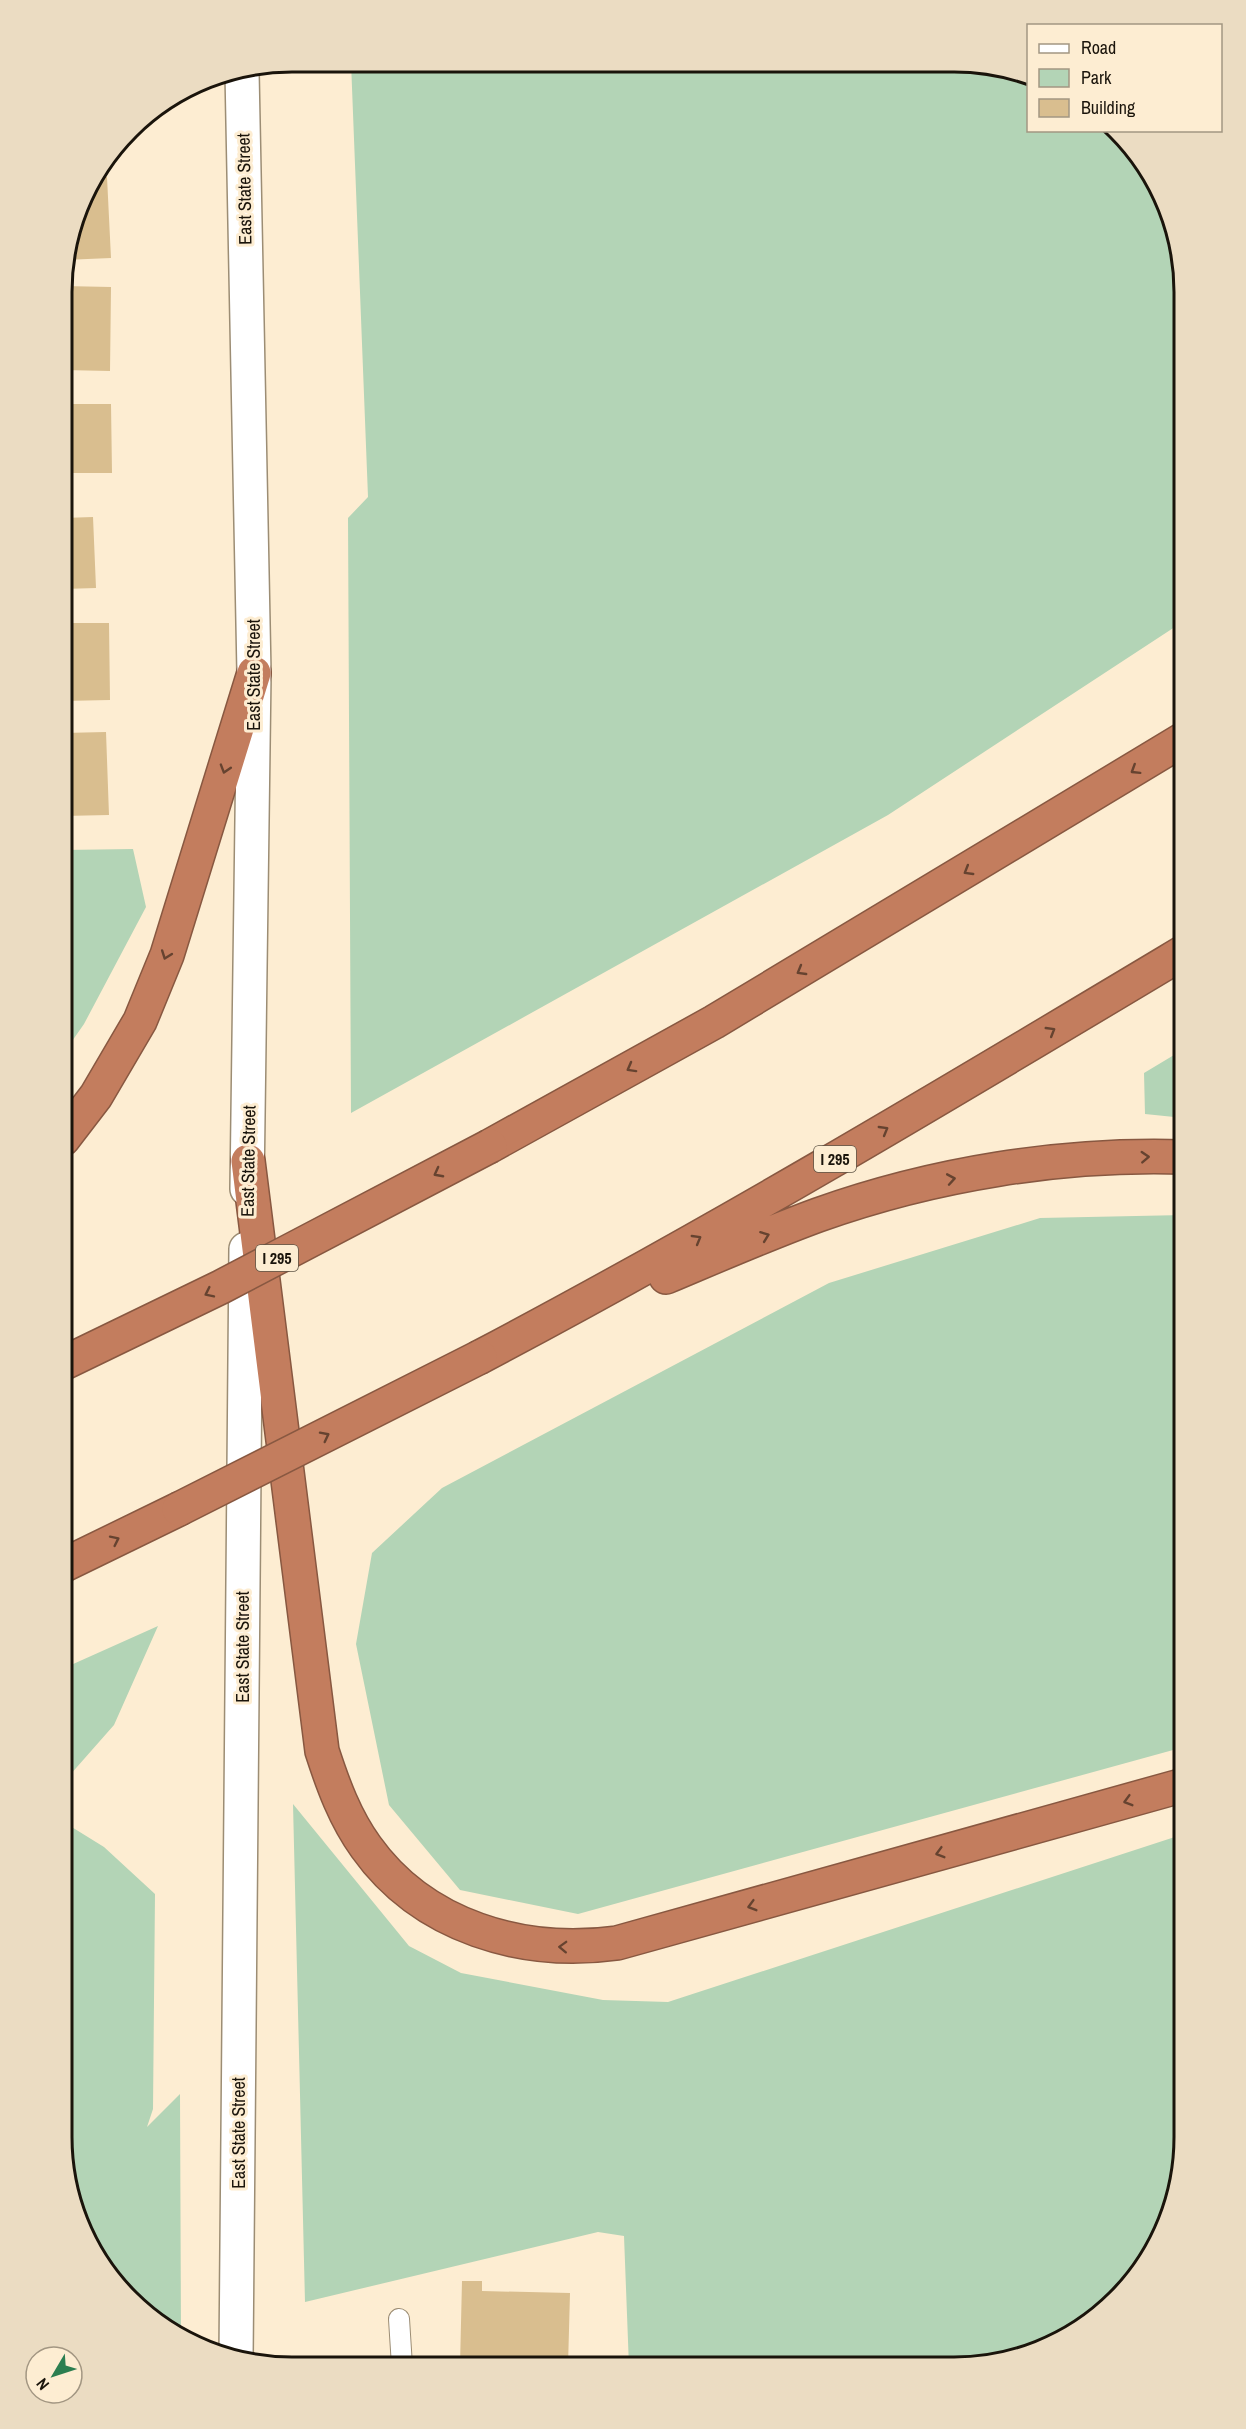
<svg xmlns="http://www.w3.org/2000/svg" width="1246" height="2429" font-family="'Archivo Narrow',sans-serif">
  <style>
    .green { fill: #b3d4b6 }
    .building { fill: #d9be8f }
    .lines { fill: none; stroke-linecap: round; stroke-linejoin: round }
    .lane-casing { stroke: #9c8d74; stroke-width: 22 }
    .secondary-casing { stroke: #9c8d74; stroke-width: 36 }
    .highway-casing { stroke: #885841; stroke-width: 36 }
    .lane { stroke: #fff; stroke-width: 20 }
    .secondary { stroke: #fff; stroke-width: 33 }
    .highway { stroke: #c37d5e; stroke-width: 33 }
    .highway-bridge-casing { stroke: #885841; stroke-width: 36; stroke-linecap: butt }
    .highway-bridge { stroke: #c37d5e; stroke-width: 33 }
    .oneway { stroke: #664330 }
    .labels { text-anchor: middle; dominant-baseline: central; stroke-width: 6; stroke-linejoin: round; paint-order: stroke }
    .shield { fill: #fdedd2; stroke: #5e5547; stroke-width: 1.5 }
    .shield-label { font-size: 16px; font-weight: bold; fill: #1a140b }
    .street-label { font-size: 18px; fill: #1a140b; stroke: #fdedd2 }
    .rim { fill: none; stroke: #1a140b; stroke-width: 3 }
  </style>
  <rect width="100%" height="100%" fill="#fdedd2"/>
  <path class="green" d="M351 62 998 66 1028 76V130L1116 131 1146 164 1172 219 1184 292V621L888 815 351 1113 348 518 368 497Z
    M133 849 146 907 84 1024 63 1054V850Z
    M1184 1049V1118L1145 1114 1144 1073Z
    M1184 1215V1747L578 1914 460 1890 389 1805 356 1644 372 1553 442 1488 829 1283 1040 1218Z
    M158 1626 114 1725 62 1784V1669Z
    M293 1804 409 1946 461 1973 603 2000 668 2002 1184 1834V2152L1167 2225 1137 2277 1082 2328 1027 2355 954 2367H629L624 2236 598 2232 305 2302Z
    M62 1821 104 1847 155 1894 153 2109 147 2127 180 2094 181 2337 140 2310 101 2265 74 2210 62 2137Z"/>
  <path class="building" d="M107 177 111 258 64 260 85 190 95 178Z
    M63 286 111 287 110 371 63 370Z
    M63 404H111L112 473H63Z
    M93 517 96 588 63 589V518Z
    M63 623H109L110 700 63 701Z
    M106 732 109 815 63 816V733Z
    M462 2281H482V2291L570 2293 568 2366H460Z"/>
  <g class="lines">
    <g class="lane-casing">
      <path id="lane" d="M399 2319 402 2366"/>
    </g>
    <g class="secondary-casing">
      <path id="secondary" d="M242 72 254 673 247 1189
        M236 2358 246 1249"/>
    </g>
    <g class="highway-casing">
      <path id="highway" d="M63 1139 96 1096 140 1021 167 955 254 673
        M490 1146 714 1022 1184 739
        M248 1161 322 1751C333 1785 345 1818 366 1847 423 1927 523 1956 617 1943L1184 1785
        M666 1277C716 1256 766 1234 818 1215 933 1174 1062 1153 1184 1157
        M480 1357C719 1231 952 1091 1184 952
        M62 1566 179 1509"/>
    </g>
    <use href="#lane" class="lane"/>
    <use href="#secondary" class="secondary"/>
    <use href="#highway" class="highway"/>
    <g class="highway-bridge-casing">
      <path id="highway-bridge" d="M62 1364 221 1287 490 1146
        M179 1509 480 1357"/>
    </g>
    <use href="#highway-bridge" class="highway-bridge"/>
  </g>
  <defs><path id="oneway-chevron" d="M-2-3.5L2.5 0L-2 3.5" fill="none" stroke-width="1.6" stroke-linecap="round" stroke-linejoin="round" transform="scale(1.5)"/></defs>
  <g class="oneway">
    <use href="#oneway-chevron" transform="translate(225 769) rotate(107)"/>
    <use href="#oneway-chevron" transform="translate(1135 770) rotate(148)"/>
    <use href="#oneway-chevron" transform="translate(968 871) rotate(149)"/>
    <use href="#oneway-chevron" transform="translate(166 955) rotate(110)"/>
    <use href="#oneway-chevron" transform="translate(801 971) rotate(150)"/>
    <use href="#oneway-chevron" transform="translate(1051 1031) rotate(-31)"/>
    <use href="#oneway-chevron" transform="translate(631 1068) rotate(151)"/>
    <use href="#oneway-chevron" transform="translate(884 1130) rotate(-30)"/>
    <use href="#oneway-chevron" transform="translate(1145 1157) rotate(-3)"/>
    <use href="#oneway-chevron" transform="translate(438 1173) rotate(152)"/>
    <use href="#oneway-chevron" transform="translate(951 1179) rotate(-10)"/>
    <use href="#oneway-chevron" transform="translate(765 1236) rotate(-21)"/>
    <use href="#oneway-chevron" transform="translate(697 1239) rotate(-30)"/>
    <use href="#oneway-chevron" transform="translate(209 1293) rotate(154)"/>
    <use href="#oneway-chevron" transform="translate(325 1436) rotate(-27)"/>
    <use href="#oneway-chevron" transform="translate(115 1540) rotate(-26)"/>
    <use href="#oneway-chevron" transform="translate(1128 1801) rotate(164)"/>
    <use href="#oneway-chevron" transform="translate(940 1853) rotate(164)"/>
    <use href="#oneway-chevron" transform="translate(752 1906) rotate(164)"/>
    <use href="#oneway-chevron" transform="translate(563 1947) rotate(-178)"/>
  </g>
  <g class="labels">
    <g class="shield">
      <rect x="814" y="1146" width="42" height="26" rx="4.5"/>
      <rect x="256" y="1245" width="42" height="26" rx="4.5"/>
    </g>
    <g class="shield-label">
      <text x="835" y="1159">I 295</text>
      <text x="277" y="1258">I 295</text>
    </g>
    <g class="street-label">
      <text transform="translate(244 189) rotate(-91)">East State Street</text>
      <text transform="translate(253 675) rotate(-90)">East State Street</text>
      <text transform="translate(248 1161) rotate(-89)">East State Street</text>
      <text transform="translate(242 1647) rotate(-90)">East State Street</text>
      <text transform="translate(238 2133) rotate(-90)">East State Street</text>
    </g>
  </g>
  <path d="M0 0H1246V2429H0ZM292 72H954A220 220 0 0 1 1174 292V2137A220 220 0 0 1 954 2357H292A220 220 0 0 1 72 2137V292A220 220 0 0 1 292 72Z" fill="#ebdcc2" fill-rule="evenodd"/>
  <path class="rim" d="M292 72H954A220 220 0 0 1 1174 292V2137A220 220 0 0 1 954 2357H292A220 220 0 0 1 72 2137V292A220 220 0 0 1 292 72Z"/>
  <rect x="1027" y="24" width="195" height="108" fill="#fdedd2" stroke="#a29682" stroke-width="1.5"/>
  <rect x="1039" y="44" width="30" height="9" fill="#ffffff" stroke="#a29682" stroke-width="1.5"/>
  <text x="1081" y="54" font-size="18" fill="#1a140b">Road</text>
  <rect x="1039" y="69" width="30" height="18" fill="#b3d4b6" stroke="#a29682" stroke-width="1.5"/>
  <text x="1081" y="84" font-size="18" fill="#1a140b">Park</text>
  <rect x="1039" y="99" width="30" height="18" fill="#d9be8f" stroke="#a29682" stroke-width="1.5"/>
  <text x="1081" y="114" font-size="18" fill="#1a140b">Building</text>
  <g transform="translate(54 2375) rotate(231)"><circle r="28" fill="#fdedd2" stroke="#a29682" stroke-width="1.5"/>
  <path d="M0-4.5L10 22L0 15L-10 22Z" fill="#2c7e50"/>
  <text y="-9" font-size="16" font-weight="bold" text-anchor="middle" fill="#1a140b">N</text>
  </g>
</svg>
